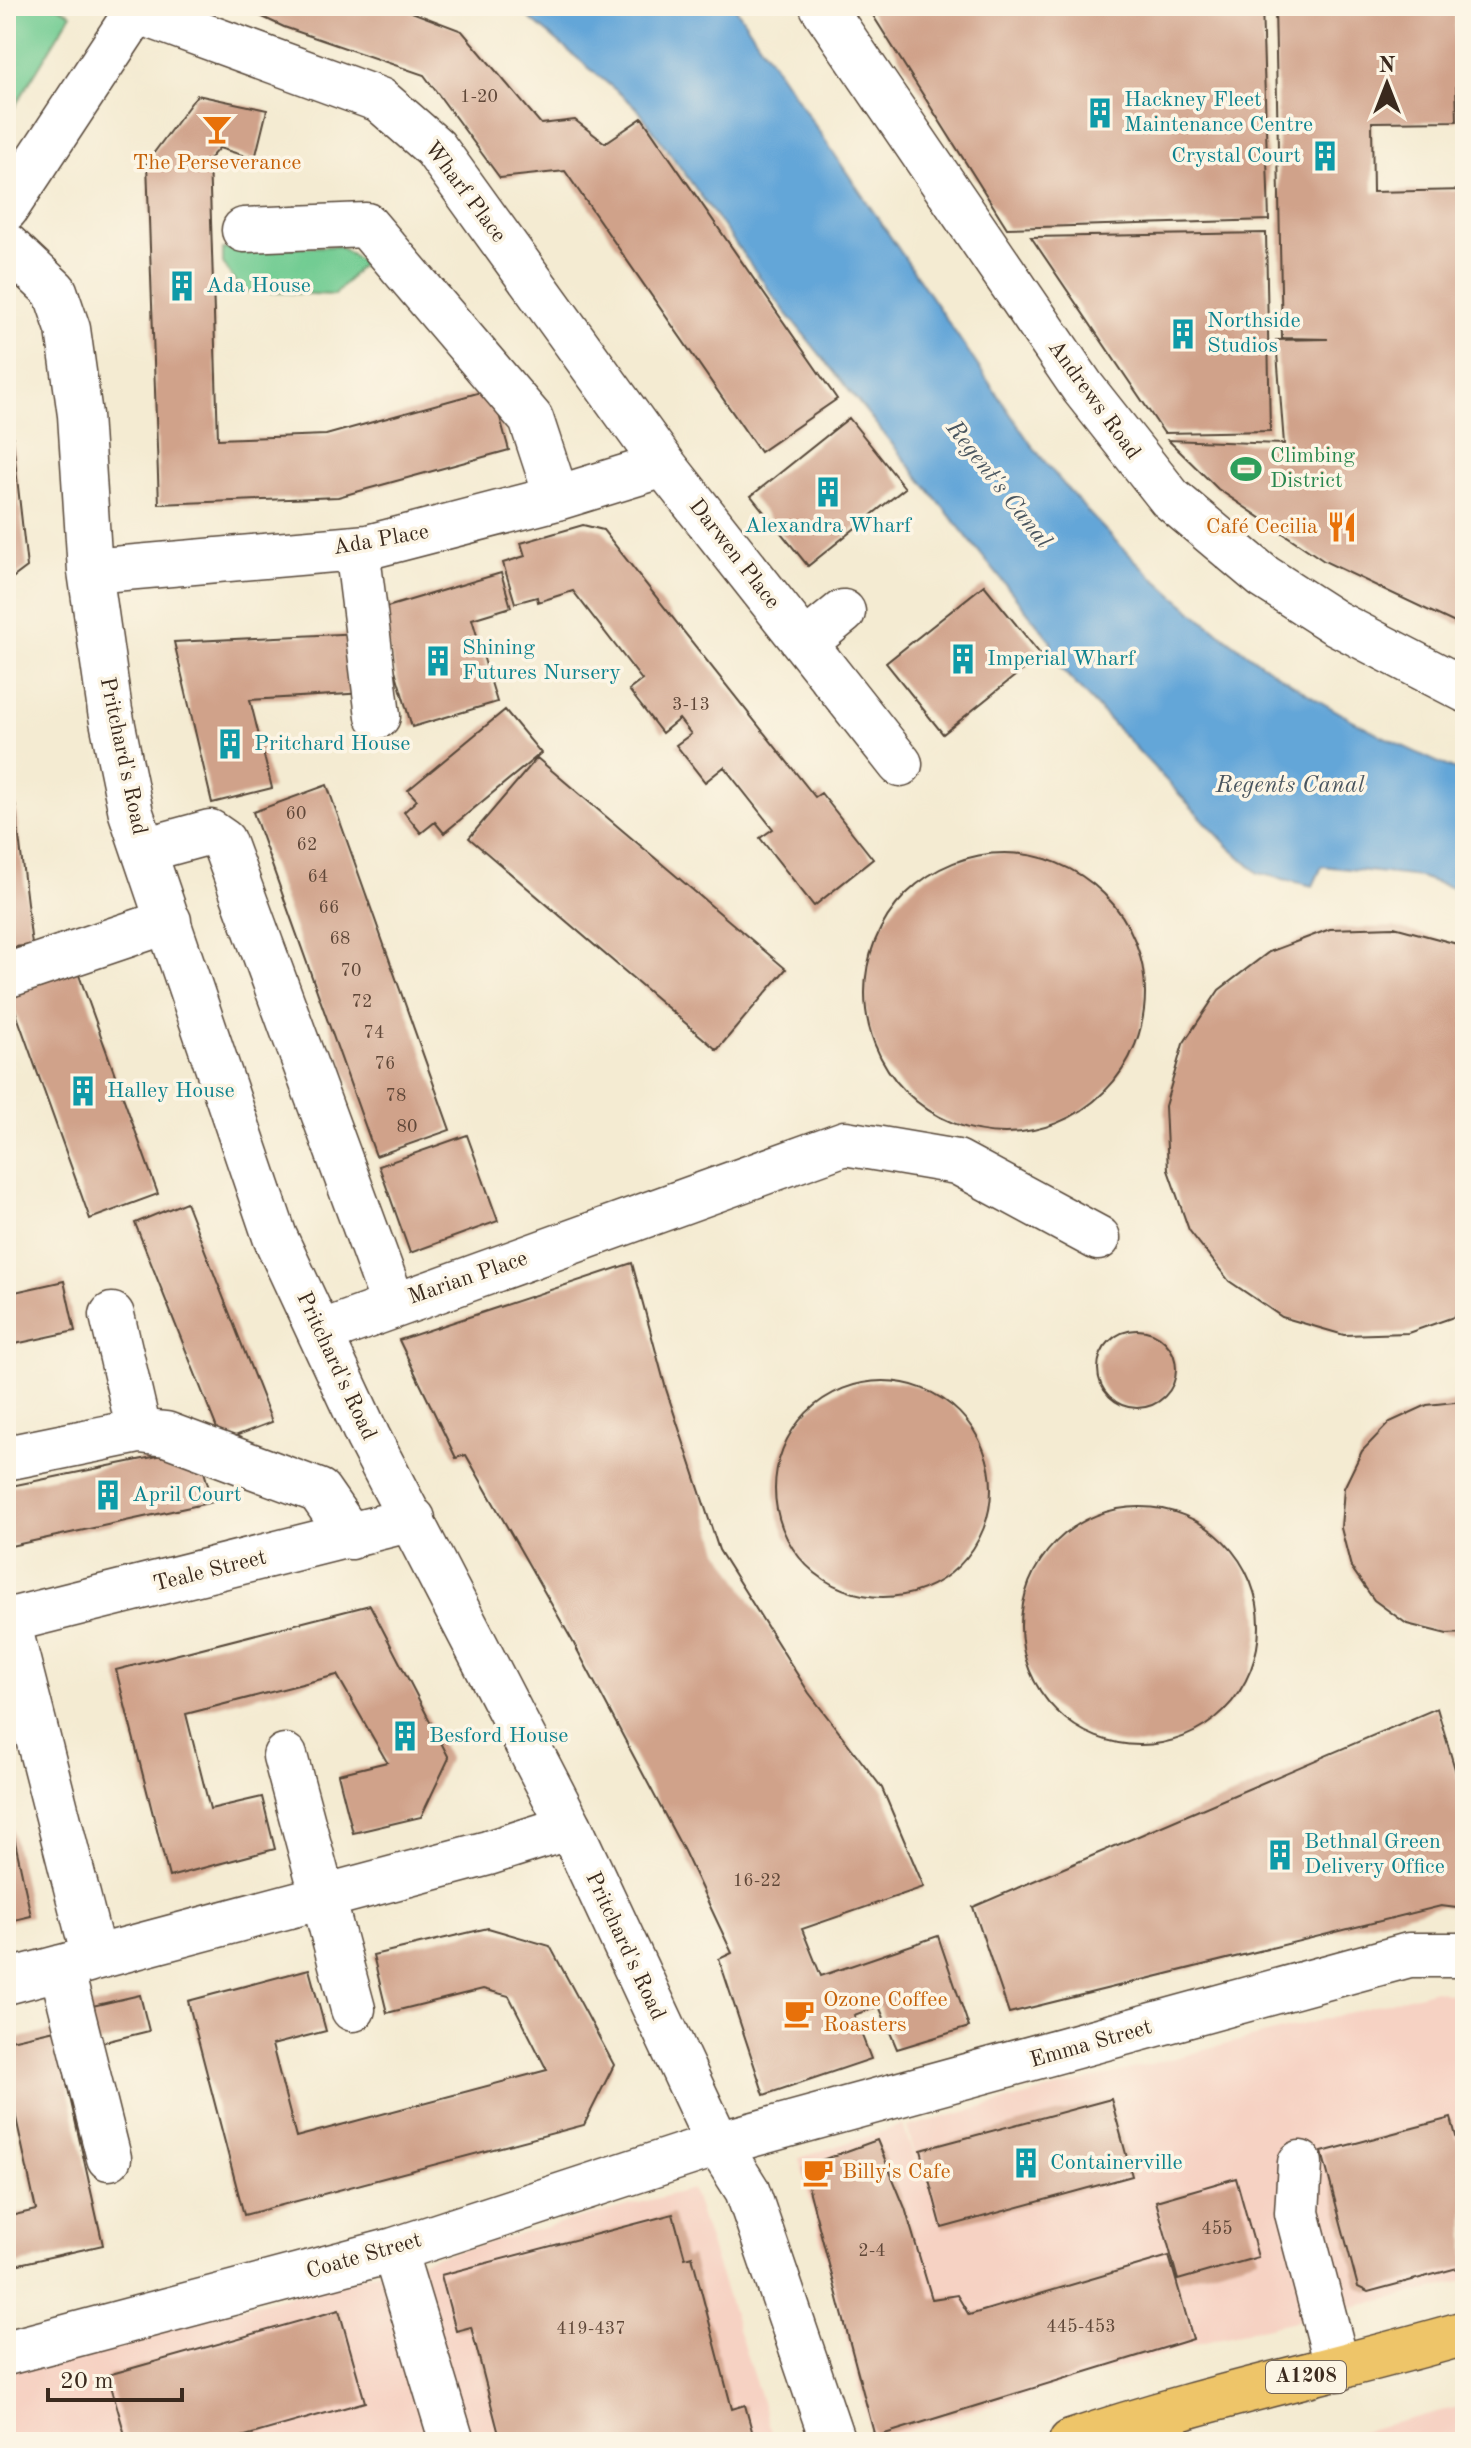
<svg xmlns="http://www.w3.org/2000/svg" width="1471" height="2448" font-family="'Old Standard TT',serif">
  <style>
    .built { fill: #f6d2c3 }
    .green { fill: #72cc93; stroke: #567b58; stroke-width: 2 }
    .water { fill: #64a6d8; stroke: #50687b; stroke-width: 2 }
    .building { fill: #d0a28a }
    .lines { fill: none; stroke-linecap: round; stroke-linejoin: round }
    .minor-casing { stroke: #574739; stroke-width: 47 }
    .major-casing { stroke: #574739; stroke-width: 47 }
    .minor { stroke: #fff; stroke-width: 44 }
    .major { stroke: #eec569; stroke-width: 44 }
    .labels { text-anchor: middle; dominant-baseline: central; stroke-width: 7; stroke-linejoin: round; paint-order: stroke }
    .number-label { font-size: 18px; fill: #604839 }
    .shield { fill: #fcf5e5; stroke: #75675a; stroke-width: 2 }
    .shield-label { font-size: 20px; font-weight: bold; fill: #3b2a1e }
    .culture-label { font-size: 22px; fill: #0d838f; stroke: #fcf5e5; text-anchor: start }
    .food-label { font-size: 22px; fill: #c56008; stroke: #fcf5e5; text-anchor: start }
    .street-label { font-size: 22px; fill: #3b2a1e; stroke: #fcf5e5 }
    .leisure-label { font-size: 22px; fill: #27864d; stroke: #fcf5e5; text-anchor: start }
    .water-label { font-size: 24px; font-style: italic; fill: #49555f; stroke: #fcf5e5 }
  </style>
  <rect width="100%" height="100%" fill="#fcf5e5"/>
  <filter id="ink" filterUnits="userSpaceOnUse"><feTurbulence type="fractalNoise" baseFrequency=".0125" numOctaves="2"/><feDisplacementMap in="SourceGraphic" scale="16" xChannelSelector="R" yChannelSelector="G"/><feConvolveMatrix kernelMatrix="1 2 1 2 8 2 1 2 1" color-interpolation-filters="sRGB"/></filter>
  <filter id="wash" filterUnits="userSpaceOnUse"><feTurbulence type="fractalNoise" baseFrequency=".006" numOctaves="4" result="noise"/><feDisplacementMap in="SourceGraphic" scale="32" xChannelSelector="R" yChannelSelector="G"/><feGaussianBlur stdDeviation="1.8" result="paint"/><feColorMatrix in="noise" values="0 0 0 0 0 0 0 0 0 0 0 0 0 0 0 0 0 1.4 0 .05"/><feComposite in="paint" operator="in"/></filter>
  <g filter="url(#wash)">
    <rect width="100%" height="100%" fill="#f4ebd2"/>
    <path class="built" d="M1436 1990 1465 1998V2281L1196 2344 873 2441 799 2158 903 2125 926 2193 907 2127Z
      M692 2189 775 2442H6V2363L127 2338Z
      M1465 2405V2442H1320Z"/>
    <path class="green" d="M6 6H57L71 14 6 121Z
      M339 246 363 263 335 295 241 291 223 263V249Z"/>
    <path class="water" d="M515 6H734L1030 443C1145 592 1291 702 1465 774V892L1420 877 1322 866 1313 886 1258 873 1228 846 1051 658V641L780 305 637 108Z"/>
    <g id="blocks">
      <path class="building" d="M239 6H396L462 31 541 124 575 120 605 143 642 118 837 399 760 452 565 171 500 178 424 75 284 27Z
        M867 6H1262L1269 220 1007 228Z
        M1275 6H1454L1457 121 1372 122 1373 192 1465 190V624H1457L1324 561 1218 489 1168 440 1284 444 1276 340 1328 339 1282 338Z
        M197 95 267 110 255 159 219 148 209 159 218 439 326 435 492 389 509 450 338 497 159 504 147 162Z
        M1266 233 1270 431 1164 433 1031 237Z
        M6 405 9 406 27 567 11 579 6 572Z
        M849 418 905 488 808 566 751 496Z
        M583 525 603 530 815 797 821 793 873 859 814 906 760 838 773 829 724 767 705 782 676 745 691 734 679 719 662 733 629 690 642 680 573 591 538 602 537 597 515 603 503 563 525 556 521 543Z
        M501 573 511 607 472 619 497 702 412 727 377 610Z
        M984 585 1041 655 943 734 886 663Z
        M361 633 365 693 250 700 272 788 212 803 174 642Z
        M505 710 541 753 444 833 435 822 421 833 404 812 417 800 408 790Z
        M537 758 786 969 717 1050 469 838Z
        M327 785 450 1130 376 1156 253 812Z
        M15 803 32 945 6 948V804Z
        M865 993a140 140 0 1 1 280 0a140 140 0 1 1-280 0Z
        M1394 927 1457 944 1465 950V1313L1408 1333 1344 1335 1282 1317 1229 1281 1189 1230 1168 1170 1165 1106 1183 1044 1219 990 1269 952 1330 929Z
        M75 964 158 1194 90 1219 7 988Z
        M467 1135 498 1221 410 1253 379 1166Z
        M186 1202 272 1422 222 1441 135 1223Z
        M632 1263 666 1389 719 1550 809 1693 882 1788 924 1887 802 1929 821 1976 938 1936 969 2027 897 2049 879 2006 854 2015 871 2059 764 2095 719 1959 732 1953 684 1851 573 1642 466 1455 456 1458 399 1340Z
        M64 1281 75 1331 6 1346V1294Z
        M1098 1369a39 39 0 1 1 78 0a39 39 0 1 1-78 0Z
        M775 1489a108 108 0 1 1 216 0a108 108 0 1 1-216 0Z
        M1464 1401 1465 1633 1447 1634 1407 1624 1374 1600 1351 1567 1341 1528 1344 1488 1362 1451 1390 1422 1427 1405Z
        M197 1448 213 1502 6 1547V1487Z
        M1021 1626a119 119 0 1 1 238 0a119 119 0 1 1-238 0Z
        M370 1605 449 1758 421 1817 353 1833 338 1774 387 1762 337 1675 186 1714 210 1809 262 1797 275 1849 169 1877 116 1670Z
        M1437 1708 1465 1803V1909L1441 1906 1009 2013 973 1907Z
        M6 1800 31 1916 6 1922Z
        M488 1928 550 1946 614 2065 584 2125 244 2215 188 2001 309 1969 326 2031 272 2045 296 2137 547 2070 509 1996 483 1989 387 2013 373 1955Z
        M140 1995 149 2031 96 2044 88 2007Z
        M55 2030 103 2245 6 2267V2217L36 2210 13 2104 6 2106V2041Z
        M1111 2099 1132 2176 942 2228 921 2150Z
        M1451 2118 1457 2140 1465 2138V2266L1368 2292 1358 2287 1322 2152Z
        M877 2140 905 2208 932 2299 957 2295 969 2315 1169 2256 1193 2339 875 2437 803 2167Z
        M1236 2178 1258 2257 1178 2280 1156 2201Z
        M673 2214 685 2258 692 2256 732 2409 745 2405 755 2442H501L471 2327 456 2331 441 2275Z
        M339 2310 365 2402 224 2442H127L108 2375Z"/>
    </g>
  </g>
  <g filter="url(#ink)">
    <use href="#blocks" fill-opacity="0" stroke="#574739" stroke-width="2"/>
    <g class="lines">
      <g class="minor-casing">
        <path id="minor" d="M822 6 1083 388 1170 498 1264 577 1334 622 1465 690
          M137 11 380 100 435 148 664 465 900 764
          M6 209 140 6
          M244 230 366 225 531 419 557 498
          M6 245 55 291 68 329 80 415 90 571 110 711 131 813 275 1237 368 1437 570 1827 718 2144 747 2190 833 2442
          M357 548 378 716
          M90 571 368 547 557 498 664 465
          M805 643 843 612
          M144 850 210 832 223 841 393 1303
          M6 976 169 921
          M112 1315 139 1431
          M320 1333 845 1143 957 1162 1098 1238
          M6 1458 139 1431 166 1434 319 1491 351 1537
          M6 1621 413 1519
          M8 1621 94 1958 488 1853 570 1827
          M285 1756 353 2009
          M61 1967 109 2158
          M6 1982 88 1960
          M1300 2163 1297 2213 1338 2369
          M394 2250 452 2442
          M6 2353 394 2250 718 2144 1409 1955H1465"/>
      </g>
      <g class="major-casing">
        <path id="major" d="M1071 2442C1200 2398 1334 2371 1465 2333"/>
      </g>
      <use href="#minor" class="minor"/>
      <use href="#major" class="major"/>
    </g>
  </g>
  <defs>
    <g id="building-bare" transform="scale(2.4)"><path d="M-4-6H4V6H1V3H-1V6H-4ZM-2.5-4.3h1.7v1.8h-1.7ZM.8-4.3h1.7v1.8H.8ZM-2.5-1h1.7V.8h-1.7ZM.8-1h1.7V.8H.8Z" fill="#0f9aa8" stroke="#fcf5e5" stroke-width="2.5" paint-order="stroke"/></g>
    <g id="bar-bare" transform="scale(2.4)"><path d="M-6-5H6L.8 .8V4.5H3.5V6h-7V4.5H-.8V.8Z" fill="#e8710a" stroke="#fcf5e5" stroke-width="2.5" paint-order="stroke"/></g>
    <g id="stadium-bare" transform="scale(2.4)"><path d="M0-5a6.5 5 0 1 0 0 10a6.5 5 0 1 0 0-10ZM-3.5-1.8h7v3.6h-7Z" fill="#2e9e5b" stroke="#fcf5e5" stroke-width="2.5" paint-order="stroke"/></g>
    <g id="restaurant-bare" transform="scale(2.4)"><path d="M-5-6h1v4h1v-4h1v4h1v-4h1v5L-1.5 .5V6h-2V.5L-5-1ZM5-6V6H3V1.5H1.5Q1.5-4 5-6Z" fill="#e8710a" stroke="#fcf5e5" stroke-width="2.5" paint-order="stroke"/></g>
    <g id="cafe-bare" transform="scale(2.4)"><path d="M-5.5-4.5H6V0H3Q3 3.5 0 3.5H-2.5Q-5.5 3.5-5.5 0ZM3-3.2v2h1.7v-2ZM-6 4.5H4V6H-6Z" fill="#e8710a" stroke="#fcf5e5" stroke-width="2.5" paint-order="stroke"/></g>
  </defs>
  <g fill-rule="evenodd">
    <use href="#building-bare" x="1100" y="113"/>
    <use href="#bar-bare" x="217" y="129"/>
    <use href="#building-bare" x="1325" y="156"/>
    <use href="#building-bare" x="182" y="286"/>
    <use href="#building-bare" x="1183" y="334"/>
    <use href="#stadium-bare" x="1246" y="469"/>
    <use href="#building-bare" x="828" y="492"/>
    <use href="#restaurant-bare" x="1342" y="527"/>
    <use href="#building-bare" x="963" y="659"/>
    <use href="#building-bare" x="438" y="661"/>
    <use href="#building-bare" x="230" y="744"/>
    <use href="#building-bare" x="83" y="1091"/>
    <use href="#building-bare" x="108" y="1495"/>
    <use href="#building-bare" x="405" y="1736"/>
    <use href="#building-bare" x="1280" y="1855"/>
    <use href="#cafe-bare" x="799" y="2013"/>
    <use href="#building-bare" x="1026" y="2163"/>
    <use href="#cafe-bare" x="818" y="2172"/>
  </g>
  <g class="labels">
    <g class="number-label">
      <text x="479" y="97">1-20</text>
      <text x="691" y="705">3-13</text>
      <text x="296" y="814">60</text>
      <text x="307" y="845">62</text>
      <text x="318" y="877">64</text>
      <text x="329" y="908">66</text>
      <text x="340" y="939">68</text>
      <text x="351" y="971">70</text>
      <text x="362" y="1002">72</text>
      <text x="374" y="1033">74</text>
      <text x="385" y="1064">76</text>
      <text x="396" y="1096">78</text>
      <text x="407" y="1127">80</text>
      <text x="757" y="1881">16-22</text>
      <text x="1217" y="2229">455</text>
      <text x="872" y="2251">2-4</text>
      <text x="1081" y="2327">445-453</text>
      <text x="591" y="2329">419-437</text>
    </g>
    <rect class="shield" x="1266" y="2361" width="80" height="32" rx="6"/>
    <g class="shield-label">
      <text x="1306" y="2377">A1208</text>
    </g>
    <g class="culture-label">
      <text x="1124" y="100">Hackney Fleet<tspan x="1124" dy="25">Maintenance Centre</tspan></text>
      <text x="1301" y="156" text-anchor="end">Crystal Court</text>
      <text x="206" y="286">Ada House</text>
      <text x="1207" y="321">Northside<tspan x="1207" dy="25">Studios</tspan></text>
      <text x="828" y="526" text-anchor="middle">Alexandra Wharf</text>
      <text x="462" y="648">Shining<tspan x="462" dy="25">Futures Nursery</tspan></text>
      <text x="987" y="659">Imperial Wharf</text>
      <text x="254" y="744">Pritchard House</text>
      <text x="107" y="1091">Halley House</text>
      <text x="132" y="1495">April Court</text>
      <text x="429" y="1736">Besford House</text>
      <text x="1304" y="1842">Bethnal Green<tspan x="1304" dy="25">Delivery Office</tspan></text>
      <text x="1050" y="2163">Containerville</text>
    </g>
    <g class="food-label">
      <text x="217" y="163" text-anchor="middle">The Perseverance</text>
      <text x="1318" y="527" text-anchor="end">Café Cecilia</text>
      <text x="823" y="2000">Ozone Coffee<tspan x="823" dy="25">Roasters</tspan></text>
      <text x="842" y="2172">Billy's Cafe</text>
    </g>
    <g class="street-label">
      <text transform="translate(465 192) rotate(53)">Wharf Place</text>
      <text transform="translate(1094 400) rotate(54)">Andrews Road</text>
      <text transform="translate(381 540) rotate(-10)">Ada Place</text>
      <text transform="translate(734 554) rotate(52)">Darwen Place</text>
      <text transform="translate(123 756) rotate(78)">Pritchard's Road</text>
      <text transform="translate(468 1278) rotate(-19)">Marian Place</text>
      <text transform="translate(336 1366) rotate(65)">Pritchard's Road</text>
      <text transform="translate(210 1571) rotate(-14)">Teale Street</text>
      <text transform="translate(625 1946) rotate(65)">Pritchard's Road</text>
      <text transform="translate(1091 2044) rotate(-16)">Emma Street</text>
      <text transform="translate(364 2256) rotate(-16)">Coate Street</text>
    </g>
    <g class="leisure-label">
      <text x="1270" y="456">Climbing<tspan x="1270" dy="25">District</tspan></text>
    </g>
    <g class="water-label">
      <text transform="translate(998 485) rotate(52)">Regent's Canal</text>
      <text x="1290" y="786">Regents Canal</text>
    </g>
  </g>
  <rect width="1471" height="2448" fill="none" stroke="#fcf5e5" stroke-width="32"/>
  <g transform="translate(1387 84)" stroke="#fcf5e5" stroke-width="6" paint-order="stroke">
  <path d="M0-6L14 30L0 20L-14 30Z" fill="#3b2a1e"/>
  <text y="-12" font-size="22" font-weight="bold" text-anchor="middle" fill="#3b2a1e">N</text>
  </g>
  <path d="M48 2388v12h134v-12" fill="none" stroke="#3b2a1e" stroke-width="4"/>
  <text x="60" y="2388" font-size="24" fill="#3b2a1e" stroke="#fcf5e5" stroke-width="6" paint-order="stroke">20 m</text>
</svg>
